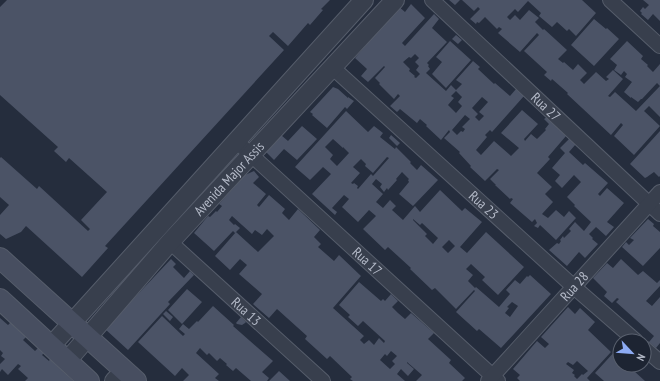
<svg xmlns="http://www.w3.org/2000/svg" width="660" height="381" font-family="'PT Sans Narrow',sans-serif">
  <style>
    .building { fill: #4b5366; fill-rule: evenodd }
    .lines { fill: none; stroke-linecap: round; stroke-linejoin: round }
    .minor-casing { stroke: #565d6b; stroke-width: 16 }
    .tertiary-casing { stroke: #565d6b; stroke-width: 20 }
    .secondary-casing { stroke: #565d6b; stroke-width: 22 }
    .minor { stroke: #383f4d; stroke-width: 14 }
    .tertiary { stroke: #383f4d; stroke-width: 18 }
    .secondary { stroke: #474e60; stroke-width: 20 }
    .labels { text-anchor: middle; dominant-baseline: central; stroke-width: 3; stroke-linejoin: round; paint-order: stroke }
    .street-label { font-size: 14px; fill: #b4bac8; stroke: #1d2432 }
  </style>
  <rect width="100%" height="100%" fill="#252d3d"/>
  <path class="building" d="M7 0H330L321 9 323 10 310 25 308 23 288 46 273 32 269 36 284 50 105 246 108 248 82 277 26 226 21 232 6 239 0 234V215L9 205 0 197V158L1 157 37 189 39 186 88 231 90 229 81 220 107 192 69 158 66 162 54 151 58 147 0 95V7Z
    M449 0H460L455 5Z
    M462 0H582L596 13 576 36 569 29 567 31 557 22 552 27 539 16 541 13 528 1 518 12 515 9 507 17 510 20 515 15 520 20 529 10 539 18 535 22 543 30 544 29 567 50 558 59 563 63 564 62 573 70 578 64 587 73 580 80 584 84 596 72 606 81 609 79 606 77 613 70 623 79 608 96 610 97 615 92 636 111 660 86 657 83 642 99H641L638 102 631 97V98L624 92 632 82 625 77 627 74 624 71 621 75 614 70 617 65 610 59 627 41 643 56 641 59 648 65 647 66 653 72 660 64V117L649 106 644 111 660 126 634 155 614 136 623 125 621 123 611 135 567 94 568 93 552 79 551 81 544 75 547 72 524 51 539 35 537 33 520 52 498 33 502 29 499 27 497 29 485 17 479 23 477 22 476 24 470 19 480 9 478 7 474 11Z
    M643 0H660V21L653 14 648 20 641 14 642 13 640 11 643 7 645 9 649 5Z
    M411 4 425 18 402 43 405 46 434 14 439 19 432 28 447 42 427 63 429 65 428 66 430 69 426 73 446 91 451 85 456 90 462 84 456 80 473 61 480 67 478 69 494 84 495 83 510 96 516 89 524 96 492 132 490 130 485 135 487 137 476 150 481 155 494 141 511 156 519 148 501 133 522 110 538 124 524 139 525 141 531 134 537 139 546 130 545 129 549 124 544 119 547 117 576 144 569 152 583 165 585 163 608 183 598 194 600 196 607 188 624 203 607 222 614 227 606 236 596 227 589 234 593 238 592 239 598 244 585 258 579 252 567 266 549 250 557 243 559 244 561 241 560 240 563 236 564 238 571 231 569 229 575 222 584 231 591 222 574 206 575 205 567 197 581 182 574 175 562 188 555 181 560 175 552 168 565 153 560 148 569 139 566 136 548 157 550 159 537 173 552 187 545 194 553 202 542 214 548 218 556 210 564 217 569 211 576 218 556 240 540 225 538 228 534 226 537 223 535 219 532 222 510 203 513 199 511 198 510 199 495 185H496L490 179 499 170 497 169 485 181 470 167 471 166 459 153 460 152 444 138 450 132 449 130 441 140 426 126 427 125 420 119 417 123 400 109 397 112 390 106 400 96 398 94 394 99 379 84 380 83 375 78 385 67 384 66 368 82 361 76 367 69 355 58 366 45 365 44 398 6 405 12ZM415 54 419 58 415 62 419 66 416 70 420 74 416 78 414 77 415 76 409 71 410 69 403 62 409 57 411 58ZM456 91 462 97 458 102 462 106 456 113 448 105 454 98 451 96ZM482 97 488 102 479 112 484 116 479 121 475 117 478 114 472 108ZM465 115 470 119 462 127 465 129 463 132 461 131 457 135 452 130Z
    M594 19 606 29 607 28 619 39 594 66 571 45Z
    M456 35 462 40 458 44 452 39Z
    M450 41 471 60 446 88 432 74 442 62 436 57Z
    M333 87 338 89 348 98V97L354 101 347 109 345 107 327 128 312 115 313 114 310 112Z
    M346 111 368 132 374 126 383 133 380 137 395 149 396 147 411 162 410 163 417 170 421 165 438 180 413 206 399 194 409 182 408 180 409 179 402 172 396 179 397 180 388 190 387 188 384 192 380 187 382 184 376 179 372 184 383 194 376 202 383 208 390 200 396 206 392 210 403 220 415 206 420 212 440 190 462 211 465 208 482 222 460 247 467 253 486 232 524 267 498 295 482 280 485 277 471 264 466 269 473 275 468 281 475 288 476 287 499 307 510 294 506 290 515 280 520 284 527 276 528 277 530 275 551 294 501 348 479 329 477 331 456 312 475 291 474 290 456 309 435 288 432 290 410 269 411 268 388 247 385 250 363 229 376 216 369 210 358 222 342 207 349 199 344 195 332 208 337 212 335 215 312 194 331 174 323 167 310 180 295 167ZM333 139 343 148V147L349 153 337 166 330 159 333 155 325 147ZM387 157 389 158 373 176 371 174 358 189 357 188 358 186 354 183 353 184 351 183 360 173 353 167 361 159 366 164 365 166 373 173ZM413 219 420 225 422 223 438 238 433 244 425 236 427 234 413 220ZM449 240 455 246 448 253 442 247ZM512 302 518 306 510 317 505 313 509 308 507 307Z
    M302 126 317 139 297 160 284 149 274 160 266 152 281 135 288 141Z
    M660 131V176L659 177 654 172 647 177 645 178 630 164Z
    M391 135 400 143 397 146 389 138Z
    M254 171 259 177 253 183 266 194 257 205 259 207 269 195 285 209 282 213 289 220 298 209 320 230 314 237 321 244 318 247 334 261 339 255 361 276 333 308 364 336 360 340 364 344 369 340 374 345 379 338 384 343 385 341 363 321 358 326 348 317 350 315 339 305 359 282 381 301 383 299 385 301 391 294 398 301 392 307 398 313 405 319 411 313 434 333 428 339 451 360 449 363 465 378 462 381H416L422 375 407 362V363L414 369 408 376 401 369 397 374 405 381H353L350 379 352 377 330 356 327 359 305 339 307 336 277 309 269 318 253 304 262 294 239 274 247 265 240 259 230 270 215 256 236 232 258 252 274 236 267 229 262 235 255 230 252 234 232 216 229 220 234 225 235 224 240 228 235 233 233 231 214 251 194 233 208 216 210 217 216 211 217 212 222 206 219 204 245 175ZM391 351 397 356 392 361 395 364 390 369 380 360 385 354 387 356Z
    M648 219 654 224 653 226 660 232V248L643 266 622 247 626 242 629 245 634 240 630 238Z
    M171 259 176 264 173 267 184 278 190 271 194 275 168 302 170 304 128 350 105 329Z
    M621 259 638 275 643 271 657 283 660 280V286L646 301 652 306 660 297V343L656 348 649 342 654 336 616 302 619 299 617 298 612 303 604 296 607 292 593 278 607 263 613 268Z
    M187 289 202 302 182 324 168 310Z
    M213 306 234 325 233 326 273 361 262 372 269 378 267 381H251L236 368 233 371 226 365 227 364 220 358 217 361 209 353 207 355 200 348 196 353 219 374 215 378 219 381H183L189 375 182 368 175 376 138 342 162 316 183 336 185 334 179 329 183 324 189 329 197 321 198 322Z
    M568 307 575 314 580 308 595 322 588 330 611 352 587 378 590 381H520L517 378 520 375 513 369 537 341 545 348 549 344 541 337ZM577 361 588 371 583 375 582 374 577 379 574 376 575 375 572 373 574 370 566 364 568 362 573 365Z
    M166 311 173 317 170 321 163 314Z
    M241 317 246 322 245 323 242 325 237 324 236 323Z
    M0 318 8 325 11 322 26 337 23 340 35 351 38 348 44 353 42 355 49 361 50 359 73 381H25L28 378 18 369 21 366 18 364 8 375 2 369 0 372V364L5 359 1 356 3 353 0 350Z
    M616 350 620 354V365H632L637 369 634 371 645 381H604L595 373Z
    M279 371 290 381H269Z"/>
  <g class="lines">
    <g class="minor-casing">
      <g id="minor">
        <path id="s1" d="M432 0 660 214"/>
        <path d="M610 0 660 46"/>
        <path id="s2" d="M332 67 574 287 636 341"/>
        <path id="s3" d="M236 141 498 381"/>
        <path id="s4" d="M170 242 323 381"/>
        <path d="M644 348 660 362"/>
        <path id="s5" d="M488 381 660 192"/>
      </g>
    </g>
    <g class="tertiary-casing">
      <g id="tertiary">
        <path d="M51 346 364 0"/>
        <path id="s6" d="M67 361 170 242 395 0"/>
        <path d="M114 381 124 371"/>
      </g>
    </g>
    <g class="secondary-casing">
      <path id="secondary" d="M0 258 136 381
        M0 299 89 381"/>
    </g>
    <use href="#minor" class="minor"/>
    <use href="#tertiary" class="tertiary"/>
    <use href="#secondary" class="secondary"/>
  </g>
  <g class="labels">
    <g class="street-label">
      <text stroke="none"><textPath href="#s1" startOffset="156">Rua 27</textPath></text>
      <text stroke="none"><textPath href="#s6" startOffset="244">Avenida Major Assis</textPath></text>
      <text stroke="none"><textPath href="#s2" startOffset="205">Rua 23</textPath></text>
      <text stroke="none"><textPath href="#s3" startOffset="178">Rua 17</textPath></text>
      <text stroke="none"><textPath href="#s5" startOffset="128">Rua 28</textPath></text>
      <text stroke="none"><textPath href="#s4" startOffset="103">Rua 13</textPath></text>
    </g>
  </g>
  <g transform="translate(632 353) rotate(116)"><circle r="19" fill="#1d2432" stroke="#59606e"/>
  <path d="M0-3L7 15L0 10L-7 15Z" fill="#8dabf4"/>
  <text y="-6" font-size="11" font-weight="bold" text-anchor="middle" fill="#b4bac8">N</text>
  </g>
</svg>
